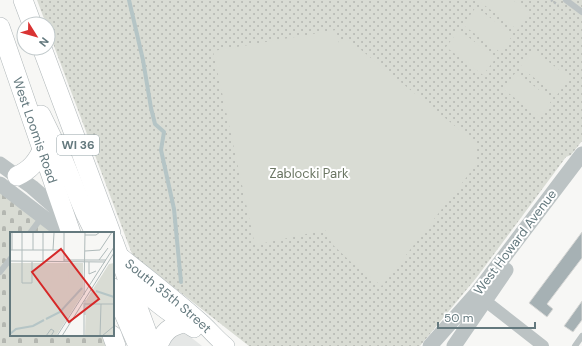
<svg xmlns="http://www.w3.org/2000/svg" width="582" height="346" font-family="'DM Sans',sans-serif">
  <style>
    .built { fill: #e5e7e6 }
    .cemetery { fill: url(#cemetery-stones) }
    .park { fill: url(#park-dots) }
    .pitch { fill: #d9dcd4 }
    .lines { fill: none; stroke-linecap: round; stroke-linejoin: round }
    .stream { stroke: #b5c5c6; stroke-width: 4 }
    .building { fill: #a6b1b4; stroke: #d9d9d7 }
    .secondary-casing { stroke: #afb7b9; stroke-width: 18 }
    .primary-casing { stroke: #b0b7b9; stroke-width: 20 }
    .path { stroke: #b7bcbd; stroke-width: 2.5; stroke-dasharray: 2 2; stroke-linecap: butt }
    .service { stroke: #bcc3c4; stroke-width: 6 }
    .minor { stroke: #bcc3c4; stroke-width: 12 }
    .tertiary { stroke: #bcc3c4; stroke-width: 15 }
    .secondary { stroke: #fff; stroke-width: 17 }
    .primary { stroke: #fff; stroke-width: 19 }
    .labels { text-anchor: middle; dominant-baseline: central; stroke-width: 4; stroke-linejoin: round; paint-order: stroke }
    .shield { fill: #fff; stroke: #92a1a5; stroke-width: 1 }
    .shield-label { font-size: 12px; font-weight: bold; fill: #64797e }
    .street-label { font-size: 13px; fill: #64797e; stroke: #fff }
    .park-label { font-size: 13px; fill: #6b7663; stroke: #fff }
    .inset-river { fill: none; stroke: #b5c5c6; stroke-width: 2 }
    .inset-road { fill: none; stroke: #afbaba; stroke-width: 1 }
    .view { fill: #d62828; fill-opacity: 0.15; stroke: #d62828; stroke-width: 2 }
    .inset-edge { fill: none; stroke: #64797e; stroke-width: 2 }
  </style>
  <defs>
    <pattern id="cemetery-stones" width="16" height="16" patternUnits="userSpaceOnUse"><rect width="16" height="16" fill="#d9dcd4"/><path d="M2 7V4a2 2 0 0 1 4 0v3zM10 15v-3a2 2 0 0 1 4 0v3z" fill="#b4b7b1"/></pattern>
    <pattern id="park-dots" width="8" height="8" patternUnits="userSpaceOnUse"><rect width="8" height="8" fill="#d9dcd4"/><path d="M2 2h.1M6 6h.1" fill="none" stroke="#b4b7b1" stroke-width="1.8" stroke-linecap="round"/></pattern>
  </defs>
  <rect width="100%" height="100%" fill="#f7f7f5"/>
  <path class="built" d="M181 333 188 335 202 346H167L169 339Z"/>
  <path class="cemetery" d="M0 189 56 233H11V335H102L106 346H0Z"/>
  <path class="park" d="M37 0H582V141L571 155 566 157 477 277 420 346H249L135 257 132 254 48 30V24H46Z"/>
  <path class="pitch" d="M482 0H513L530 13 518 30 480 2Z
    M476 7 513 35 500 52 463 25Z
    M336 30 339 43 345 37 476 143V165L382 286 352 263 332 244 325 230 255 245 213 51Z
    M459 30 496 58 483 75 446 47Z
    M533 50 570 78 557 95 520 67Z
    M516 72 552 100 540 117 503 89Z"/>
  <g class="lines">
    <path class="stream" d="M129 0 143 60 151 108 155 124 164 132 161 150 174 209 181 282"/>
  </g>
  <path class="building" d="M582 232V258L547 304 553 309 547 317 529 303Z
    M582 301V320L573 332 564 326Z"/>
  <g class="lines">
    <g class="secondary-casing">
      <g id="secondary">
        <path id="s1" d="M119 255C147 277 175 299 201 322 210 330 217 339 226 346"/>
        <path d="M126 274C144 295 170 315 194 329"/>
      </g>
    </g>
    <g class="primary-casing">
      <g id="primary">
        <path d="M23 0 32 24"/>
        <path id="s2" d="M0 27 71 233"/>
        <path d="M42 48 111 233"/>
        <path d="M41 115 64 162 85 213 95 233"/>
        <path d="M17 176C30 170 37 162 43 148"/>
        <path d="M113 240 152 346"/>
        <path d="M113 288 138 346"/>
        <path d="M112 335 116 346"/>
        <path d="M158 346C163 332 170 326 184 323"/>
      </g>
    </g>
    <path class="path" d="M551 0 558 5"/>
    <path class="service" d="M566 0 582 12
      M30 233 42 217
      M0 272 11 258
      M575 346 582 336"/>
    <path class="minor" d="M479 296 543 346"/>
    <path class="tertiary" d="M0 164 32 187 64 215
      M0 184 64 233
      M430 346 476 294 582 154
      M454 346 506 270"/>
    <use href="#secondary" class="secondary"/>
    <use href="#primary" class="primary"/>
  </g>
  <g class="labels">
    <rect class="shield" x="57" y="135" width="42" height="20" rx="3"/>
    <g class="shield-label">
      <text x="78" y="145">WI 36</text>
    </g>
    <g class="street-label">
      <text stroke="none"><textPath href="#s2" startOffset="109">West Loomis Road</textPath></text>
      <text transform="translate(515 242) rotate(-53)">West Howard Avenue</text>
      <text stroke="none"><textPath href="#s1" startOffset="64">South 35th Street</textPath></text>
    </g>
    <g class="park-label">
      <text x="309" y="173">Zablocki Park</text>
    </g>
  </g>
  <g transform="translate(10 232)">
    <rect width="104" height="104" fill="#f7f7f5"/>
    <path d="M104 31V104H75L76 68 99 32Z" fill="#d9dcd4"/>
    <path d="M0 31H73V62L46 104H0Z" fill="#d9dcd4"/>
    <path d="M43 38H59L58 47 64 52 50 68 40 59ZM0 64 4 65 9 80 19 72 33 85 23 91 13 92 5 88 0 89Z" fill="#d9dcd4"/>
    <path class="inset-river" d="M86 59 104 65M36 87 50 80 72 56M0 102 6 97 23 94 34 88"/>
    <path class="inset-road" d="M12 1V51H22V30M75 3H86L90 0M0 18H54M2 18V1M23 18V0M43 18 44 1M75 19 90 18 102 0M54 28H96M89 28 98 16M0 29 95 30M33 29V1M54 29V1M79 30V42L86 39M74 63 75 0M74 71V104M75 72H104M75 83V68M36 104 41 97 44 99 41 104M47 104 104 15M52 104 104 21M90 104 91 72M92 104 104 94"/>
    <path class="view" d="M51 17 89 67 59 90 22 40Z"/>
    <rect width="104" height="104" class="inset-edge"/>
  </g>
  <g transform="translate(36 36) rotate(127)"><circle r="19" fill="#ffffff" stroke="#c1c9cb"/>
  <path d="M0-3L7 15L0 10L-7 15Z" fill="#d93333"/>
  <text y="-6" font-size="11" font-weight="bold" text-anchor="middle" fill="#64797e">N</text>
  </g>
  <path d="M438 322v6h97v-6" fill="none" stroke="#64797e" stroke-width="2"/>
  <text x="444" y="322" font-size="12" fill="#64797e" stroke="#ffffff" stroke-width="3" paint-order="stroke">50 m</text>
</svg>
